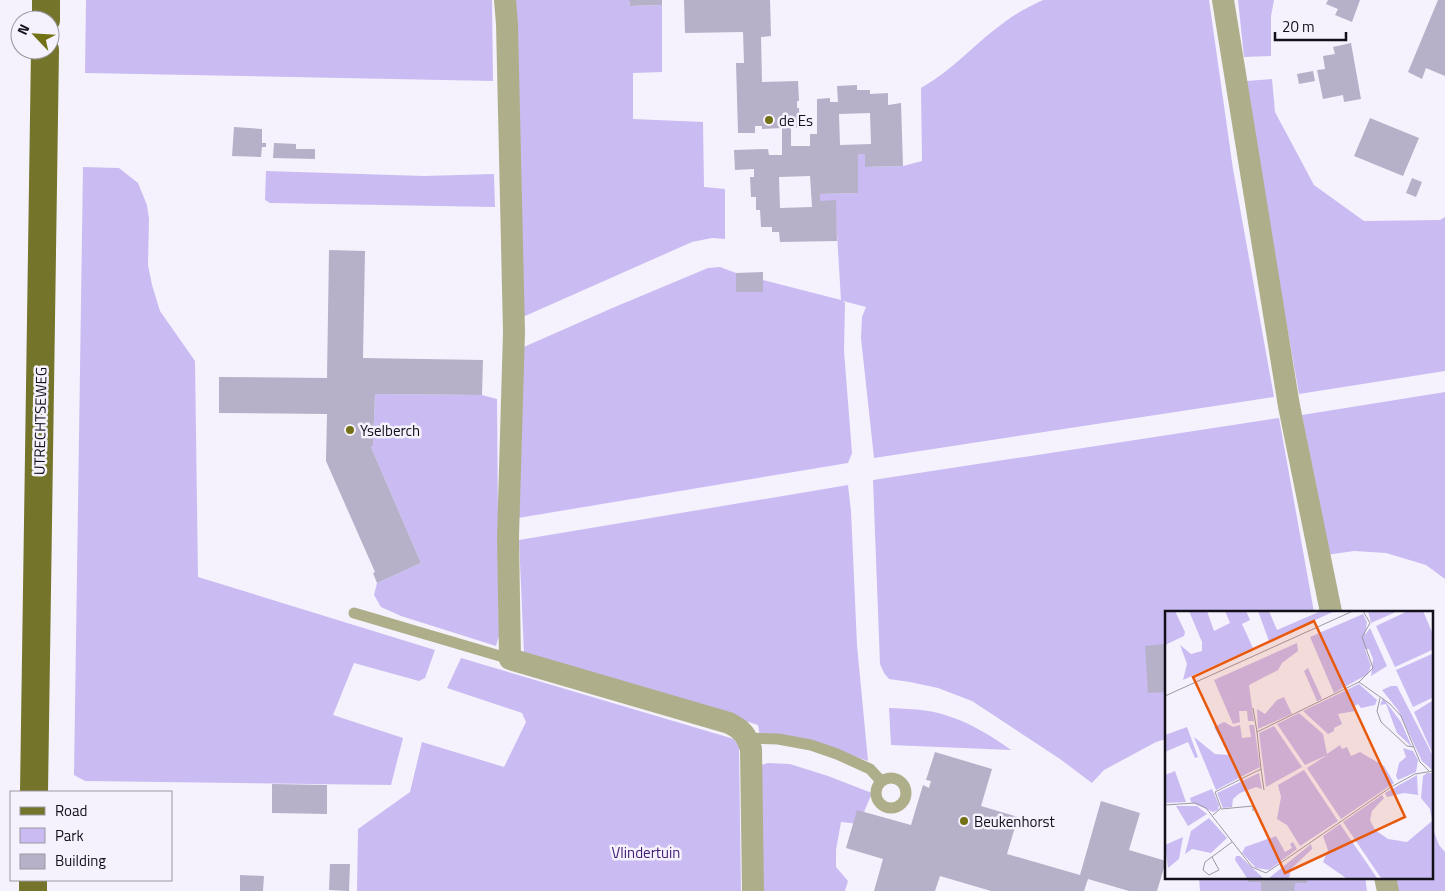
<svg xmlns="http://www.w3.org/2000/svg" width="1445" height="891" font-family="'Titillium Web',sans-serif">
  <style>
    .green { fill: #cabcf2 }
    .building { fill: #b6b0c9; fill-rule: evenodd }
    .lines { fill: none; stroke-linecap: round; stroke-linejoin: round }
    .service { stroke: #aeaf8a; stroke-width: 11 }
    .minor { stroke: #aeaf8a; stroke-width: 22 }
    .primary { stroke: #74742a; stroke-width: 28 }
    .poi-dot { fill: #727115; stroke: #f5f2fd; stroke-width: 2 }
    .labels { text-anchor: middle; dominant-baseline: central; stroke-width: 5; stroke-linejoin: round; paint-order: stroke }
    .poi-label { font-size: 15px; fill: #131019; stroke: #f5f2fd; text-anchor: start }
    .street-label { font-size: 15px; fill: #131019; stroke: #f5f2fd }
    .park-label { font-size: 15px; fill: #401a73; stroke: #f5f2fd }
    .inset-road { fill: none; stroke: #9b98a2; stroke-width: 1 }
    .view { fill: #e8590c; fill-opacity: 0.15; stroke: #e8590c; stroke-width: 2.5 }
    .inset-edge { fill: none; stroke: #131019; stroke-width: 2.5 }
  </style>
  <rect width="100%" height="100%" fill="#f5f2fd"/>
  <path class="green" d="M86 0H492L493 81 85 73Z
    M513 0H629L630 6 662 5V72L633 73V119L703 122 704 187 725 189V239L712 238 692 242 516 320Z
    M1043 0H1209L1233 169 1274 397 874 458 861 338 862 317 866 307 843 301 845 303 844 351 852 453 848 463 518 518 517 350 610 309 708 268 720 267 736 273V292H763V280L841 300 835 201H820V194L858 193V154H865L866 167 903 166 922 161 921 88C953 70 976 42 1006 21 1018 12 1030 6 1043 0Z
    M1238 0H1274L1271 16V56L1244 57Z
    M1272 79 1275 112 1314 185 1364 221 1440 220 1445 217V371L1299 394 1253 134 1247 81Z
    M83 167 119 168 138 183 147 205 149 219 148 265 152 285 160 311 195 361 198 577 435 650 425 678 419 681 354 663 333 715 403 738 391 785 85 781 74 775Z
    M266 171 424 176 494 174 495 207 270 203 265 200Z
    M1445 392V579L1426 565 1386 553 1354 551 1326 555 1325 531 1302 415Z
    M375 394 482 395 497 399 499 636 496 646 401 616 381 607 374 595 377 583 421 563 371 447 373 446Z
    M1279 418 1314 612H1166V739L1156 742 1104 770 1092 783 1060 759 972 701 938 688 910 682 889 679 884 673 880 664 873 480Z
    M848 485 851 511 857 645 868 761 817 743 760 736 758 725 701 707 524 654 519 540Z
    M461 658 734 739 739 747 741 891H357L358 829 410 792 422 742 504 767 526 722 522 713 447 688Z
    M889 708C909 709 930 709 948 716 969 722 993 737 1011 750L891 745Z
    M768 763 790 764 828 776 872 793 859 824 841 822 836 850V867L848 881 845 891H761V765Z
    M1431 824 1439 845 1445 852V891H1394L1392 877H1431Z
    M1199 877H1365L1367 891H1200Z"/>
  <path class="building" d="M629 0H662V5L630 6Z
    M684 0H770L771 36 761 37 762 82 798 81 799 101H797V108H799L800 127 791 128V146H810V134H817V99L830 98V102H838L837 86 857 85V90H870V94L888 93V105L901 103 903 166 865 167V154H858V193L820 194V201L836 200 837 241 780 242 779 232H772V227H761L760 210H756V197H751L750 177H754V169L735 170 734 150 768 149 769 155H782V128L762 129V126H755V133H738L736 63H744L743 32 685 33ZM870 113 871 144 840 145 839 114ZM810 176 812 207 780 208 779 177Z
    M1328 0H1360L1352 22 1335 15 1338 9 1326 4Z
    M1438 0H1445V76L1426 68 1422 79 1408 72Z
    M1351 43 1361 99 1344 102 1343 95 1323 99 1317 70 1325 69 1323 56 1335 54 1333 47Z
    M1313 71 1315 81 1299 84 1297 74Z
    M1370 118 1419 138 1403 176 1354 156Z
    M234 127 262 129V143H266V147H262L261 157 232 156Z
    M274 143 296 144V149H315V159L273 158Z
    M1412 178 1422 182 1416 197 1406 193Z
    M329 250 365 251 363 358 483 360 482 395 375 394 373 446 371 447 421 563 377 583 373 573 375 572 326 461 327 414 219 413V377L327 378Z
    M763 272V292H736V273Z
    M1166 644V692L1148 693 1145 646Z
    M935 752 992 769 981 806 1018 817 1007 854 1080 875 1101 801 1140 813 1129 850 1166 861 1157 891H1129L1088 879 1084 891H991L940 876 935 891H874L883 859 846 848 857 810 911 825 923 785 929 788 931 781 926 780Z
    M272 784 327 785V814L272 813Z
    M330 864H350L349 891 329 890Z
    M240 875 264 876 263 891H240Z
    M1248 877H1307V883H1295L1294 891H1261V882H1248Z"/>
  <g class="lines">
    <path class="service" d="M354 613 510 659
      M747 738 778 739 811 745 837 754 870 769 881 781
      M876 793a15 15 0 1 1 30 0a15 15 0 1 1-30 0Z"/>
    <path class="minor" d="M505 0 507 24 514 332 508 537 510 659 729 723C743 730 746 735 751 749L753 891
      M1223 0 1289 406 1331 612
      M1385 877 1388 891"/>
    <path class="primary" d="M46 20V0
      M34 792 45 50
      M33 891V880"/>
  </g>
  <g class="poi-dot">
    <circle cx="769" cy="120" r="5"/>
    <circle cx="350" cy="430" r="5"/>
    <circle cx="964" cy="821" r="5"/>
  </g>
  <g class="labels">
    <g class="poi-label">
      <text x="779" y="120">de Es</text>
      <text x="360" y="430">Yselberch</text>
      <text x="974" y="821">Beukenhorst</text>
    </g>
    <g class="street-label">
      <text transform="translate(40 421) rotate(-89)">UTRECHTSEWEG</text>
    </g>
    <g class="park-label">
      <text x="646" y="852">Vlindertuin</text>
    </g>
  </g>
  <g transform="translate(1165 611)">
    <rect width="268" height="268" fill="#f5f2fd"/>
    <path d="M0 0H10L20 21 19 25 0 34ZM24 0H42L49 20 65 12 60 0H81L85 9 77 13 88 37 18 69 22 53 15 34 26 43 37 40V31ZM93 0H104L112 19 156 0H170L104 30ZM203 0H233L206 12ZM243 0H258L267 21V39L230 56 211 15ZM198 3 202 11 200 24 205 17 222 55 206 65 208 48 204 38H200L206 55 203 63 169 82 145 26ZM132 32 133 40 117 52 113 59 84 74 89 110H83L82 100H74L75 111 68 113 49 69ZM267 43V87L248 96 231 59ZM143 57 157 88 152 90 139 60ZM194 73 212 89 210 94 196 97 193 93 188 96 190 100 173 103 177 113 169 117V120L163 123 138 100ZM226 75H232L267 143V159L257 150 233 99 217 79ZM119 86 127 103 93 118 92 98 100 103 112 89ZM218 87 236 111 247 136 232 122 221 93 215 94ZM267 90V141L249 101ZM134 102 158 123 162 143 175 134 177 138 182 136 186 145 195 141 219 155 229 172 176 208 142 157 162 144 140 154 112 113ZM59 111 68 116 75 114 77 127 86 126 84 114H89L95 156 51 179 29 126 50 143 64 144 49 116ZM109 115 137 156 101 176 94 122ZM22 116 33 146 30 147 23 131 0 141V124ZM238 137 248 140 253 149 251 161 233 169 231 165 234 152 241 146ZM139 159 173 210 135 235 122 214 112 208 116 186 113 174ZM10 160 21 191 0 192V164ZM94 162 97 178 91 176 75 182 68 188 67 196 58 197 52 182ZM262 162H267V267H216L178 211 217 184 219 187 207 200 205 209 210 219 223 228 242 231 267 210 265 198 256 187 258 165ZM252 164 253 184 239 182 222 186 220 182ZM47 178 54 194 53 199 48 201 26 191 25 187ZM11 195H32L42 203 23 215ZM44 207 62 227 46 242 27 238 20 243 26 220ZM175 213 212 267H181L158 251 163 239 158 225ZM111 225 120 241 127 237 125 233 128 231 132 238 104 259 91 257 77 242 80 236ZM18 226 14 248 3 257 0 234ZM146 233 147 238 126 258 124 267H104ZM71 245H75L98 267H82L70 249Z" fill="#cabcf2"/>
    <path class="inset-road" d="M194 71 208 57 197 26 205 12 198 0M0 85 188 0M215 87 212 100 216 111 242 135 249 136M88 97 92 121M96 158 99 179M0 194 30 192 41 197 87 256 101 262 226 176 250 163 268 160M56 198 88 195V200M48 204 56 197 50 181 96 158 92 121 194 71 225 93 236 105 255 151 264 160M47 246 54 259 44 264 38 259 40 251 59 237 67 231"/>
    <path class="view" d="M149 10 240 206 120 262 28 66Z"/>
    <rect width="268" height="268" class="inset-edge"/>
  </g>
  <rect x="10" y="791" width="162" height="90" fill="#f5f2fd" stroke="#9b98a2"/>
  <rect x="20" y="807" width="25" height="8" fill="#74742a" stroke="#9b98a2"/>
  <text x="55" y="816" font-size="15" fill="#131019">Road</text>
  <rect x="20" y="828" width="25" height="15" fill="#cabcf2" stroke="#9b98a2"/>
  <text x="55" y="841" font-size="15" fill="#131019">Park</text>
  <rect x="20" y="854" width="25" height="15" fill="#b6b0c9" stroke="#9b98a2"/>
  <text x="55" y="866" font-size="15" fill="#131019">Building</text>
  <g transform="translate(35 35) rotate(295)"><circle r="24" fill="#f5f2fd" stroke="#9b98a2"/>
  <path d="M0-4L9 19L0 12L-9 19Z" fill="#727115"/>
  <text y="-8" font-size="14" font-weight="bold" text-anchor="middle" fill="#131019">N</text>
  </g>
  <path d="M1275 32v8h71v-8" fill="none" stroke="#131019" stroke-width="2.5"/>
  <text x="1282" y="32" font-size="15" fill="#131019" stroke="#f5f2fd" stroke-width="4" paint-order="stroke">20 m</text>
</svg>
